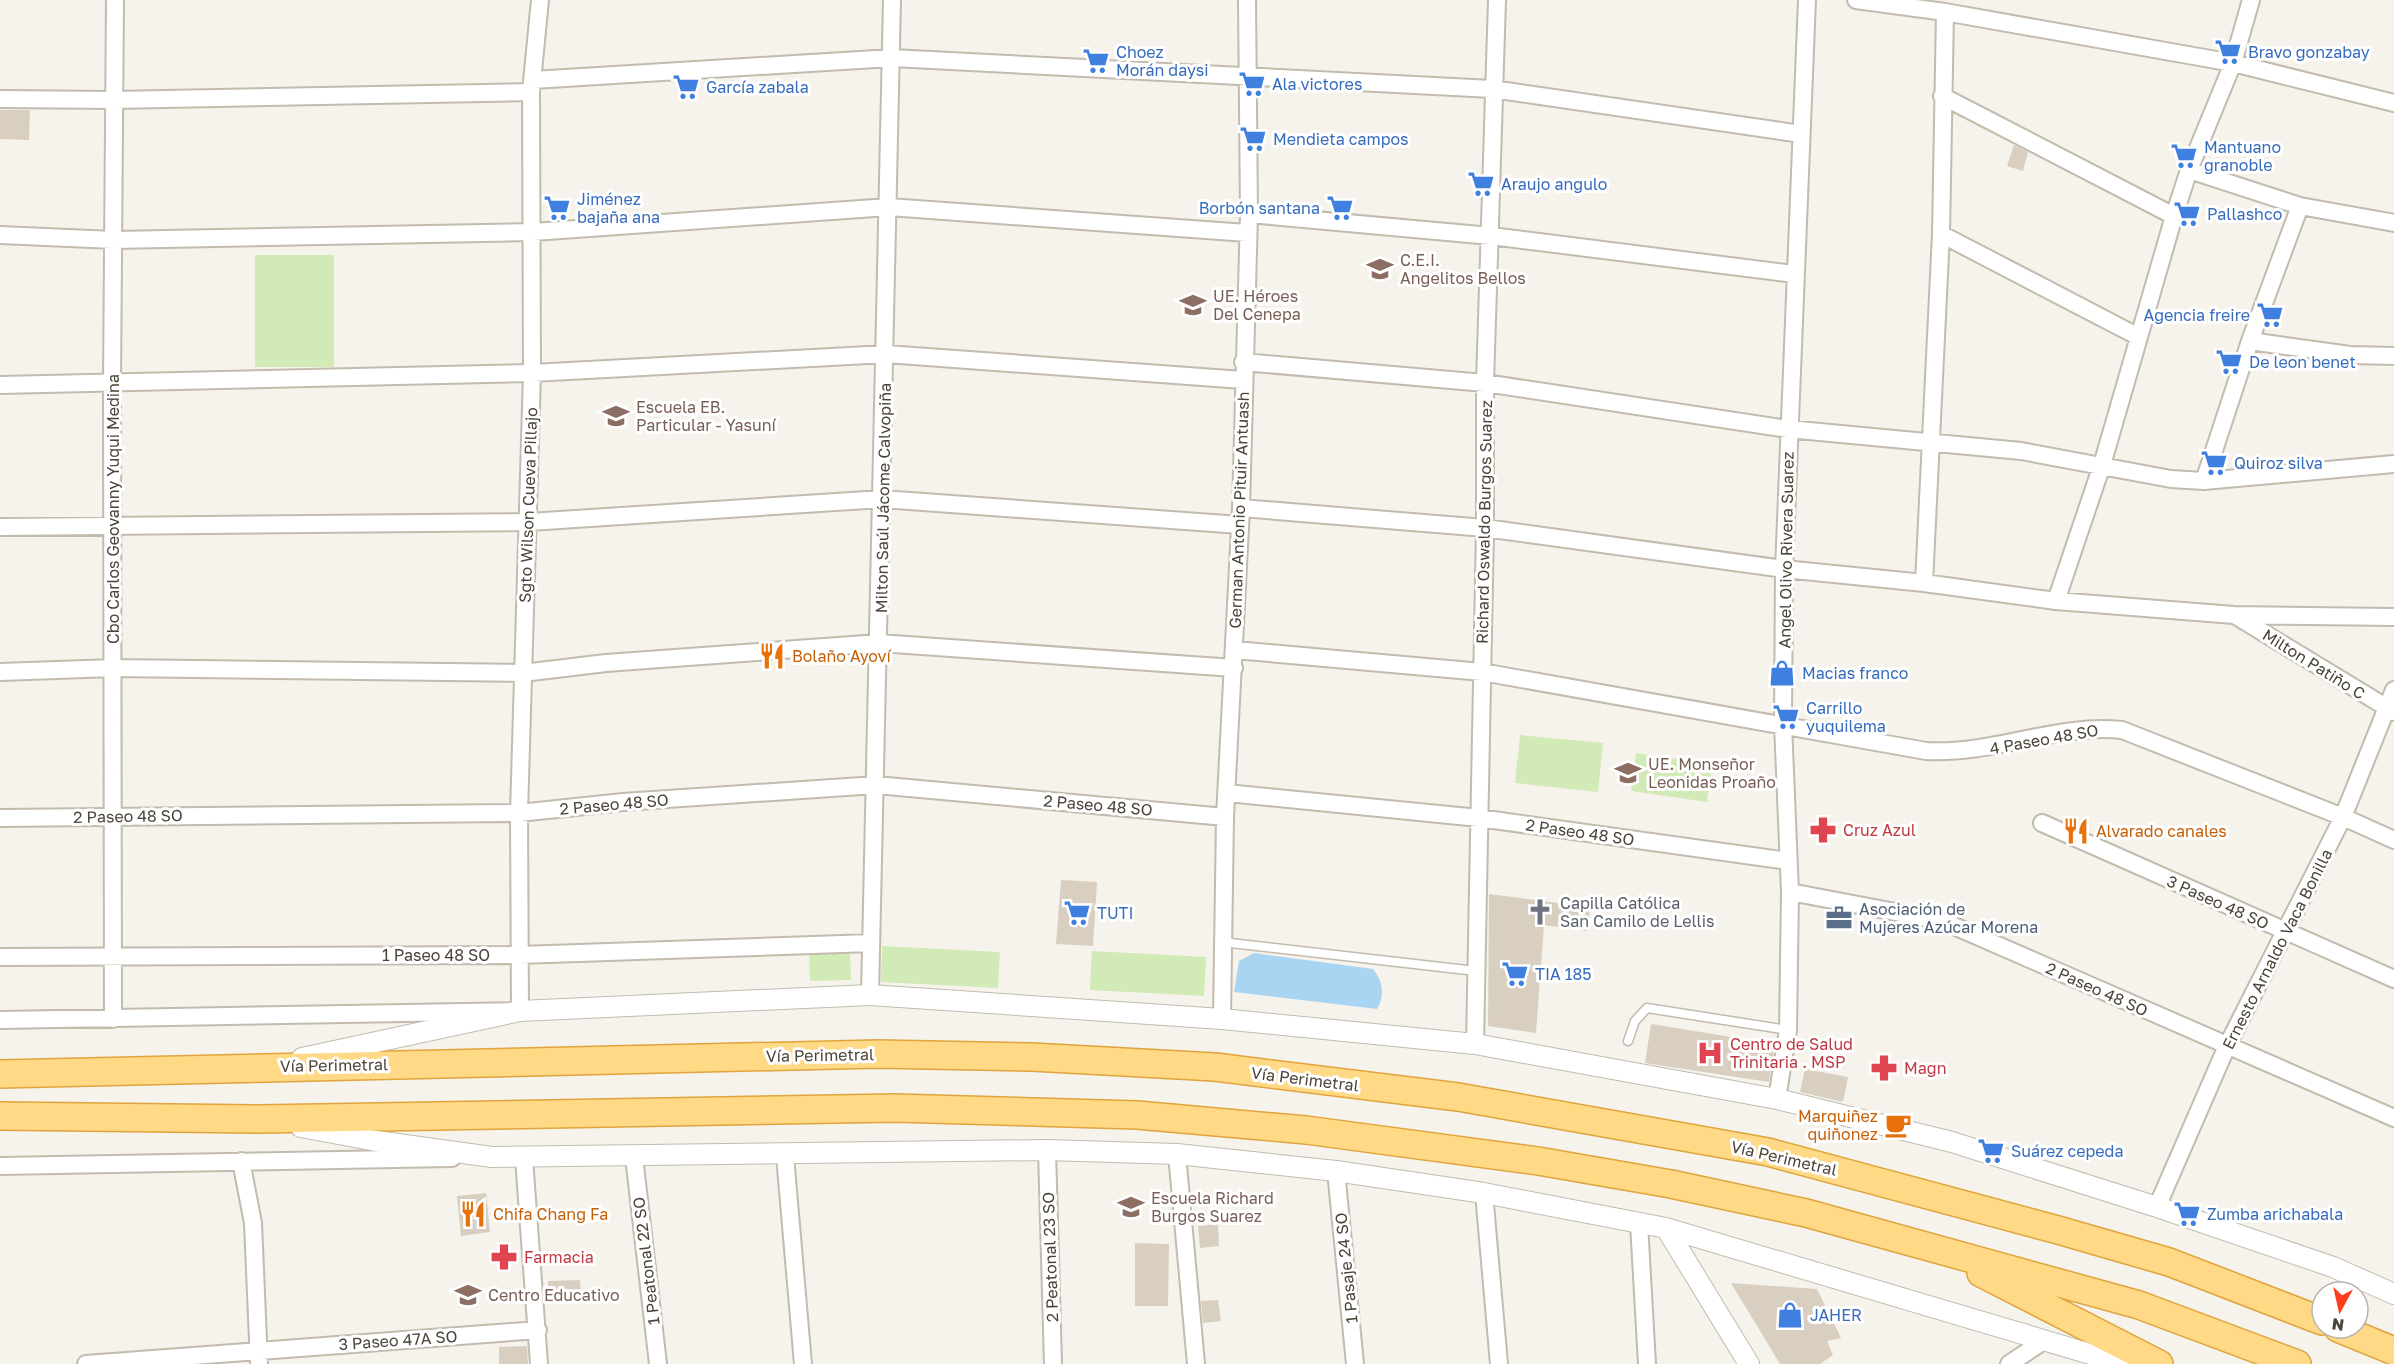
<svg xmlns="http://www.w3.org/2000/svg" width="2394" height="1364" font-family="'Golos Text',sans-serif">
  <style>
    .green { fill: #d2eab5 }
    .water { fill: #a9d4f2 }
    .building { fill: #d8cfc1 }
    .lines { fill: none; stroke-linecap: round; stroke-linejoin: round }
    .service-casing { stroke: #c2bbae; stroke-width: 11 }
    .minor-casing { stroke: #c2bbae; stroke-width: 20 }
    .tertiary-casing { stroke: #c2bbae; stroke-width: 22 }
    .trunk-casing { stroke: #e0a43c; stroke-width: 30 }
    .service { stroke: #fff; stroke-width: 8 }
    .minor { stroke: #fff; stroke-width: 16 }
    .tertiary { stroke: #fff; stroke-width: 20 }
    .trunk { stroke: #ffd985; stroke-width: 27 }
    .labels { text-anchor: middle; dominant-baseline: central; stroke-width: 6; stroke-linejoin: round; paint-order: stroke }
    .shop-label { font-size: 16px; fill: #366cbe; stroke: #fff; text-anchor: start }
    .education-label { font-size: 16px; fill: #785e54; stroke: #fff; text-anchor: start }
    .street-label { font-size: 16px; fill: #4b4439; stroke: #fff }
    .food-label { font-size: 16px; fill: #c56008; stroke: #fff; text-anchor: start }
    .health-label { font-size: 16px; fill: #be3a42; stroke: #fff; text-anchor: start }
    .worship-label { font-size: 16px; fill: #5b616d; stroke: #fff; text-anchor: start }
    .service-label { font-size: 16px; fill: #4e5e75; stroke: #fff; text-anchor: start }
  </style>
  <rect width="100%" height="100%" fill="#f6f3ec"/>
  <path class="green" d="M255 255H334V367H255Z
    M1520 735 1603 743 1598 792 1515 783Z
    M1636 753 1712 764 1707 802 1631 791Z
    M882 946 1000 952 998 988 881 982Z
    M850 950 851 980 810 981 809 951Z
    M1092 951 1206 957 1204 996 1090 990Z"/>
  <path class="water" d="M1254 953 1373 969C1383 981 1385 996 1377 1009L1234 992 1239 961Z"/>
  <path class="building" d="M0 110H30L29 140 0 139Z
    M2014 145 2028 152 2023 171 2007 166Z
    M1061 880 1097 882 1093 946 1056 944Z
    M1489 894 1590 907 1588 931 1544 925 1536 1033 1488 1026Z
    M1651 1024 1775 1044 1769 1082 1645 1063Z
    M1805 1069 1848 1077 1843 1102 1800 1092Z
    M486 1193 490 1232 461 1236 457 1196Z
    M1218 1224 1219 1246 1200 1248 1198 1226Z
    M1135 1243 1169 1244 1168 1306H1135Z
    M580 1280 581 1295 548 1297V1281Z
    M1731 1283 1817 1289 1841 1338 1827 1341 1833 1355 1820 1364H1780Z
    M1218 1300 1221 1321 1203 1323 1201 1301Z
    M527 1346 528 1364H499V1347Z"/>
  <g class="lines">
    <g class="service-casing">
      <path id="service" d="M1222 942 1476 971
        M1628 1041 1635 1021 1647 1008 1788 1030"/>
    </g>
    <g class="minor-casing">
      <path id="minor" d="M1856 0 1945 12 2233 63 2394 103
        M533 80 892 58 1492 89 1801 134
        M1942 96 2174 216
        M0 99 113 100 531 92
        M2189 170 2300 206 2394 223
        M1249 214 1491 236 1794 274
        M1941 234 2137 336
        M0 235 114 240 533 232 889 207 1247 233
        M2250 341 2350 355 2394 356
        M1243 362 1485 383 1788 429 2021 451 2171 479 2204 481 2394 464
        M0 385 532 373 886 354 1243 380
        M2204 481 2250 341 2300 206
        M1241 508 1485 528 1784 569 1924 583 2056 601 2234 615 2394 617
        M0 527 529 522 882 499 1240 525
        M1924 583 1941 234 1945 12
        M2056 601 2102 465 2174 216 2189 170 2233 63 2251 0
        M2236 616 2394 712
        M1235 650 1482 672 1926 751C1993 755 2057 723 2122 730L2343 817 2394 840
        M0 672 114 668 523 673 606 663 879 643 1234 668
        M1227 793 1479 818 1788 861
        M0 818 519 813 623 802 876 785 1225 817
        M2042 823 2394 979
        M1790 892 1927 918 1954 926 2394 1118
        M0 957 519 955 871 943
        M870 995 892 0
        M113 1019 112 383 115 0
        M1222 1019 1225 817 1241 508 1249 214 1247 0
        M0 1020 520 1011 519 813 532 373 531 92 540 0
        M1475 1044 1485 528V383L1497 0
        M1777 1099 1788 1030 1790 892 1783 724 1784 569 1807 0
        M1047 1150 1053 1364
        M1177 1154 1196 1364
        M785 1156 803 1364
        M634 1157 658 1364
        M524 1158 539 1364
        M241 1161 253 1223 259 1364
        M0 1166 452 1158
        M1336 1171 1355 1364
        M1484 1193 1499 1364
        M2157 1207 2227 1046 2343 817 2394 690
        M1639 1223 1647 1364
        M86 1364 538 1330
        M2009 1364 2045 1340"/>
    </g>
    <g class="tertiary-casing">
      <path id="tertiary" d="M302 1058 520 1011 870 995 1222 1019 1475 1044 1777 1099 1952 1142 2157 1207 2333 1267 2394 1294
        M301 1127 376 1141 492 1157 1047 1150 1177 1154 1336 1171 1484 1193 1666 1228 2124 1364
        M1666 1228 1749 1364"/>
    </g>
    <g class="trunk-casing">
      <path id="trunk" d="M0 1074 878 1054 1032 1057 1215 1067 1458 1097 1768 1152 2058 1230 2169 1262 2322 1321
        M0 1116 260 1119 895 1108 1137 1115 1306 1130 1538 1161 1671 1184 1806 1213 2139 1305 2297 1364
        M1981 1273 2159 1364
        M2338 1328 2394 1351"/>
    </g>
    <use href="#service" class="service"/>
    <use href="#minor" class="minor"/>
    <use href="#tertiary" class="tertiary"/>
    <use href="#trunk" class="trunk"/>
  </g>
  <defs>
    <g id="supermarket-bare" transform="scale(2.07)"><path d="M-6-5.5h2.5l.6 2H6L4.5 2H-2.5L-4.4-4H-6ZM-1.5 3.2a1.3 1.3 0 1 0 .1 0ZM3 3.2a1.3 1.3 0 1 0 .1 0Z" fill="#3f7fe0" stroke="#fff" stroke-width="2.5" paint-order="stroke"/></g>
    <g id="school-bare" transform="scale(2.07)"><path d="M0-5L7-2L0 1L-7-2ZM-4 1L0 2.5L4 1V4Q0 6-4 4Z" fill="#8d6e63" stroke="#fff" stroke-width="2.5" paint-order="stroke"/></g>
    <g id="restaurant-bare" transform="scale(2.07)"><path d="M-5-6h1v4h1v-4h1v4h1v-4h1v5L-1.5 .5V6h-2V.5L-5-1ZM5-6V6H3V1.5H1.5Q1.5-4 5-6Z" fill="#e8710a" stroke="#fff" stroke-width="2.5" paint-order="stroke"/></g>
    <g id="shop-bare" transform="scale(2.07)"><path d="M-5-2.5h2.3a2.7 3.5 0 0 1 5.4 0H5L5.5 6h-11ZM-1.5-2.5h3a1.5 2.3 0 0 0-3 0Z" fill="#3f7fe0" stroke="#fff" stroke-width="2.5" paint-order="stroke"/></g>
    <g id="pharmacy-bare" transform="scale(2.07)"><path d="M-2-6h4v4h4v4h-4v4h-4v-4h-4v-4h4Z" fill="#e0444e" stroke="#fff" stroke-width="2.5" paint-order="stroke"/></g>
    <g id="church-bare" transform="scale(2.07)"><path d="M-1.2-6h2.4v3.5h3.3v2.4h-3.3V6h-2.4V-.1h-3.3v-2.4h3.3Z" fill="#6b7280" stroke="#fff" stroke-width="2.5" paint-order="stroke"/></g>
    <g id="office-bare" transform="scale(2.07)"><path d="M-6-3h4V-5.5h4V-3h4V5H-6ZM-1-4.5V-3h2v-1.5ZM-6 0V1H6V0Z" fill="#5c6f8a" stroke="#fff" stroke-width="2.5" paint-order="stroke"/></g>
    <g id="hospital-bare" transform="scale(2.07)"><path d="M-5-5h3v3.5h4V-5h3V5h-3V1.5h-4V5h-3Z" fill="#e0444e" stroke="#fff" stroke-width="2.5" paint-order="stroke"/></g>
    <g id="cafe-bare" transform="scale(2.07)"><path d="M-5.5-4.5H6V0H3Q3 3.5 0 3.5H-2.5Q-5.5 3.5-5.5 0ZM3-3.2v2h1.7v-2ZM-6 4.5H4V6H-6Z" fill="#e8710a" stroke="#fff" stroke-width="2.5" paint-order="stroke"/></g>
  </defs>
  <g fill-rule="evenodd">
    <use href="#supermarket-bare" x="2228" y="52"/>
    <use href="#supermarket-bare" x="1096" y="61"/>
    <use href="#supermarket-bare" x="1252" y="84"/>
    <use href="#supermarket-bare" x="686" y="87"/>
    <use href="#supermarket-bare" x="1253" y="139"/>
    <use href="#supermarket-bare" x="2184" y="156"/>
    <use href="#supermarket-bare" x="1481" y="184"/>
    <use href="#supermarket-bare" x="557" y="208"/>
    <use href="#supermarket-bare" x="1340" y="208"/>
    <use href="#supermarket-bare" x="2187" y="214"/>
    <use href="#school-bare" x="1380" y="269"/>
    <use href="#school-bare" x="1193" y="305"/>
    <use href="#supermarket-bare" x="2270" y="315"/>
    <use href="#supermarket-bare" x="2229" y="362"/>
    <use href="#school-bare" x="616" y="416"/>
    <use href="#supermarket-bare" x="2214" y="463"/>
    <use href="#restaurant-bare" x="772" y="656"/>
    <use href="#shop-bare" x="1782" y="673"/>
    <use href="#supermarket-bare" x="1786" y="717"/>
    <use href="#school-bare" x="1628" y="773"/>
    <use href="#pharmacy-bare" x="1823" y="830"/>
    <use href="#restaurant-bare" x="2076" y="831"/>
    <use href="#church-bare" x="1540" y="912"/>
    <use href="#supermarket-bare" x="1077" y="913"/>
    <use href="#office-bare" x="1839" y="918"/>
    <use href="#supermarket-bare" x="1515" y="974"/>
    <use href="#hospital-bare" x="1710" y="1053"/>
    <use href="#pharmacy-bare" x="1884" y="1068"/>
    <use href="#cafe-bare" x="1898" y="1125"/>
    <use href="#supermarket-bare" x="1991" y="1151"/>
    <use href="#school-bare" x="1131" y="1207"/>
    <use href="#restaurant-bare" x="473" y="1214"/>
    <use href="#supermarket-bare" x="2187" y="1214"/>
    <use href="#pharmacy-bare" x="504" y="1257"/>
    <use href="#school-bare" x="468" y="1295"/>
    <use href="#shop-bare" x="1790" y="1315"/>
  </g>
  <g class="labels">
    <g class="shop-label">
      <text x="1116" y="52">Choez<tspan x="1116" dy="18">Morán daysi</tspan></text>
      <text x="2248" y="52">Bravo gonzabay</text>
      <text x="1272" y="84">Ala victores</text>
      <text x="706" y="87">García zabala</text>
      <text x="1273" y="139">Mendieta campos</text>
      <text x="2204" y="147">Mantuano<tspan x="2204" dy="18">granoble</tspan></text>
      <text x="1501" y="184">Araujo angulo</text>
      <text x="577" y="199">Jiménez<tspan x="577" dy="18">bajaña ana</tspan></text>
      <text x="1320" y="208" text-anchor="end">Borbón santana</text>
      <text x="2207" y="214">Pallashco</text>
      <text x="2250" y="315" text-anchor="end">Agencia freire</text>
      <text x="2249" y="362">De leon benet</text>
      <text x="2234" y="463">Quiroz silva</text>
      <text x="1802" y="673">Macias franco</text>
      <text x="1806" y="708">Carrillo<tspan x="1806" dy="18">yuquilema</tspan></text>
      <text x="1097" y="913">TUTI</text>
      <text x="1535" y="974">TIA 185</text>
      <text x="2011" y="1151">Suárez cepeda</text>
      <text x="2207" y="1214">Zumba arichabala</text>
      <text x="1810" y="1315">JAHER</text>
    </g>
    <g class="education-label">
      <text x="1400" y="260">C.E.I.<tspan x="1400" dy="18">Angelitos Bellos</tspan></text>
      <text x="1213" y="296">UE. Héroes<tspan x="1213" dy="18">Del Cenepa</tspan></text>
      <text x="636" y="407">Escuela EB.<tspan x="636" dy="18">Particular - Yasuní</tspan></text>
      <text x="1648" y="764">UE. Monseñor<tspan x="1648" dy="18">Leonidas Proaño</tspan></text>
      <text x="1151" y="1198">Escuela Richard<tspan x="1151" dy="18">Burgos Suarez</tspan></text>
      <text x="488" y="1295">Centro Educativo</text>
    </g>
    <g class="street-label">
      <text transform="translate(883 498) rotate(-89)">Milton Saúl Jácome Calvopiña</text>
      <text transform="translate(528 505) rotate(-88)">Sgto Wilson Cueva Pillajo</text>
      <text transform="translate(113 509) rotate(-90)">Cbo Carlos Geovanny Yuqui Medina</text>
      <text transform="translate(1239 510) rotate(-88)">German Antonio Pituir Antuash</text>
      <text transform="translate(1484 522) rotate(-89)">Richard Oswaldo Burgos Suarez</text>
      <text transform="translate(1786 550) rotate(-89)">Angel Olivo Rivera Suarez</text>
      <text transform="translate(2314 664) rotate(32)">Milton Patiño C</text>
      <text transform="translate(2044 739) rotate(-10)">4 Paseo 48 SO</text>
      <text transform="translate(614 804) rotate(-5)">2 Paseo 48 SO</text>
      <text transform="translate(1098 805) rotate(5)">2 Paseo 48 SO</text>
      <text transform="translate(128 816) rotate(-1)">2 Paseo 48 SO</text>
      <text transform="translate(1580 832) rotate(8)">2 Paseo 48 SO</text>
      <text transform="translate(2218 902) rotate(24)">3 Paseo 48 SO</text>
      <text transform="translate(2277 949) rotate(-63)">Ernesto Arnaldo Vaca Bonilla</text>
      <text x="436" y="955">1 Paseo 48 SO</text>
      <text transform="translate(2097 989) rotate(24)">2 Paseo 48 SO</text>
      <text transform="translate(820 1055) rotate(-1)">Vía Perimetral</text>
      <text transform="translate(334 1065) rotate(-1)">Vía Perimetral</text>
      <text transform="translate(1305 1079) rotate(7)">Vía Perimetral</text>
      <text transform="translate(1784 1158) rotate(13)">Vía Perimetral</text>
      <text transform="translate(1050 1257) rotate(-92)">2 Peatonal 23 SO</text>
      <text transform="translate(646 1261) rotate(-97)">1 Peatonal 22 SO</text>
      <text transform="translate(1346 1268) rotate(-96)">1 Pasaje 24 SO</text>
      <text transform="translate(398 1340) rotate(-4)">3 Paseo 47A SO</text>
    </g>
    <g class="food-label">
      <text x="792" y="656">Bolaño Ayoví</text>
      <text x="2096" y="831">Alvarado canales</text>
      <text x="1878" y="1116" text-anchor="end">Marquiñez<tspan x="1878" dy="18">quiñonez</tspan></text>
      <text x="493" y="1214">Chifa Chang Fa</text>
    </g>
    <g class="health-label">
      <text x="1843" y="830">Cruz Azul</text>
      <text x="1730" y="1044">Centro de Salud<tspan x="1730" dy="18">Trinitaria . MSP</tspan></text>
      <text x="1904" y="1068">Magn</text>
      <text x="524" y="1257">Farmacia</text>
    </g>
    <g class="worship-label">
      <text x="1560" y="903">Capilla Católica<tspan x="1560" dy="18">San Camilo de Lellis</tspan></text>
    </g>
    <g class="service-label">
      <text x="1859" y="909">Asociación de<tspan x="1859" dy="18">Mujeres Azúcar Morena</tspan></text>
    </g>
  </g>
  <g transform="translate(2340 1310) rotate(188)"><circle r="28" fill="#ffffff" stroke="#b7b4b0" stroke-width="1.5"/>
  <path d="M0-4.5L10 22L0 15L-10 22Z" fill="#fc3f1d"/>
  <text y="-9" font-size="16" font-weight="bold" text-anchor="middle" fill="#4b4439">N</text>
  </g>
</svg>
